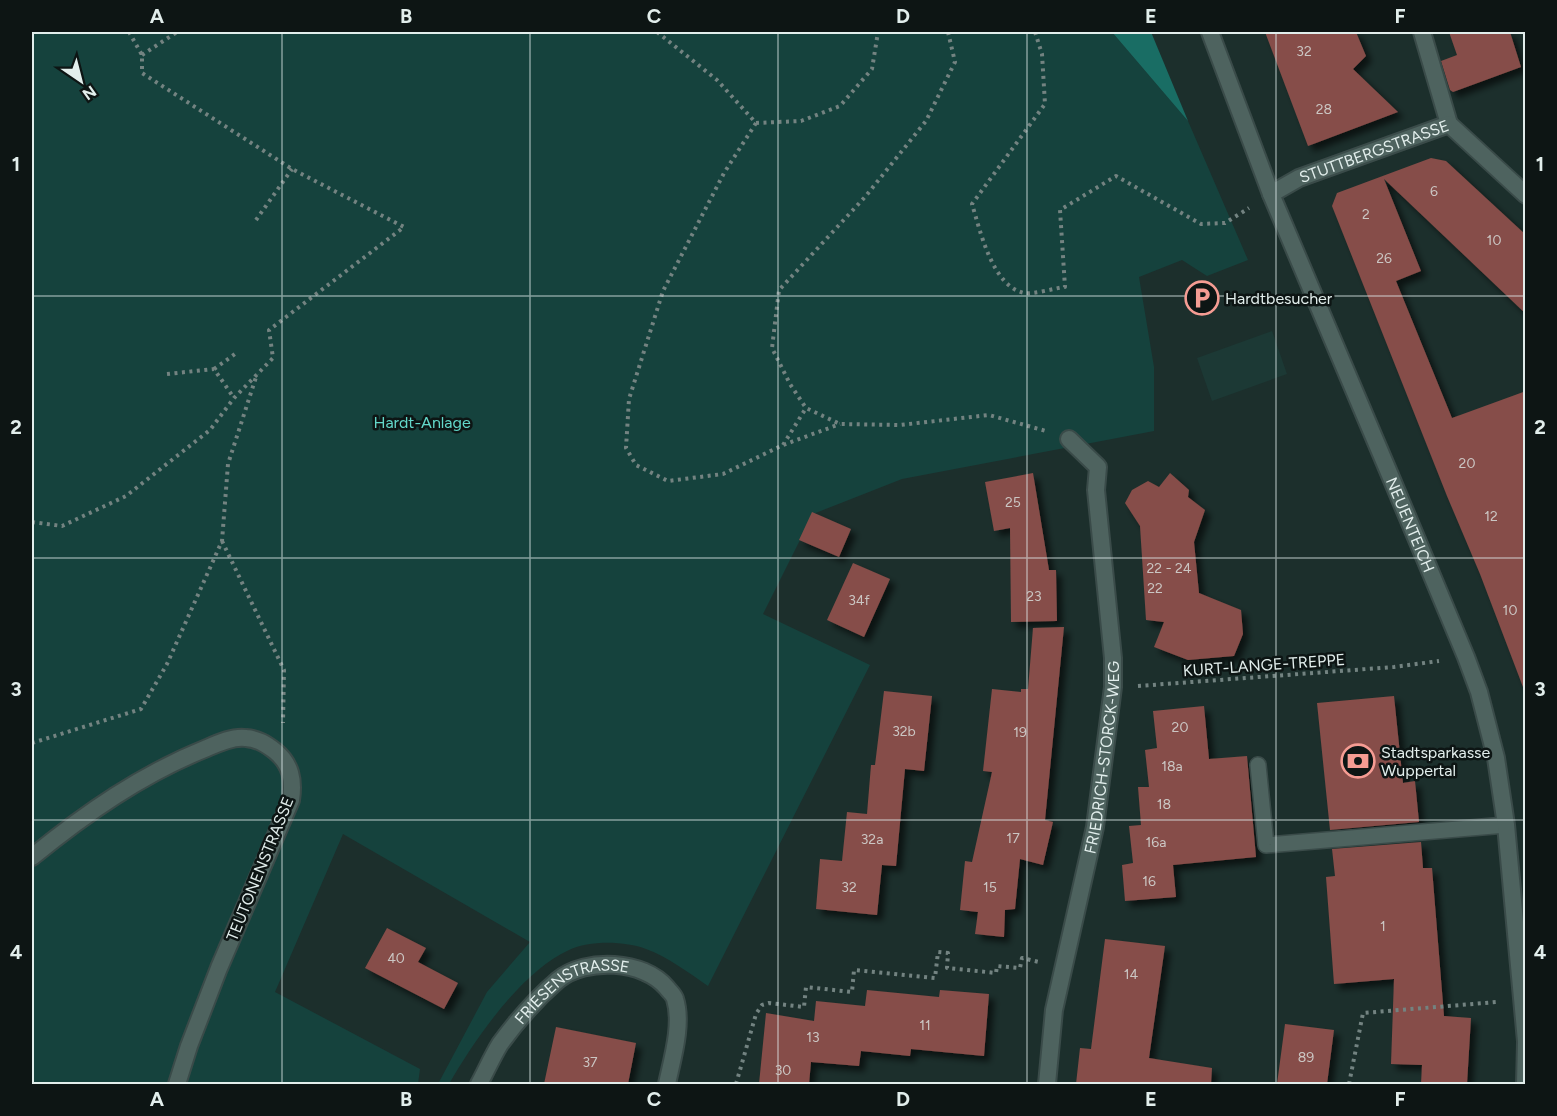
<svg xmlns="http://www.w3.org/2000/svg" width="1557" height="1116" font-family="Figtree,sans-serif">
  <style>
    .built { fill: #1c3935 }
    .green { fill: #15423d }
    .forest { fill: #196d64 }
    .building { fill: #864d48; filter: url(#shadow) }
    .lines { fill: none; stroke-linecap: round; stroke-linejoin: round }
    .service-casing { stroke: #3a4b49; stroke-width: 18 }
    .minor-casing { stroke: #3a4b49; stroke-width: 20 }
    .tertiary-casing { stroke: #3a4b49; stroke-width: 20 }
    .path { stroke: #738381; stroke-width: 4; stroke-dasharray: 3 4.5; stroke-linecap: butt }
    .service { stroke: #4e635f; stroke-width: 15 }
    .minor { stroke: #4e635f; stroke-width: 16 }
    .tertiary { stroke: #4e635f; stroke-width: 16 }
    .grid { fill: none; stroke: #e2eeec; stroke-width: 1.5; stroke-opacity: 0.55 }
    .labels { text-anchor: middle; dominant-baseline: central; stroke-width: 5; stroke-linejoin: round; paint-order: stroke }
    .number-label { font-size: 14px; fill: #cbc6c3 }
    .street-label { font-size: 16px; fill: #e2eeec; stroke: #0d1514 }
    .poi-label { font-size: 16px; fill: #e2eeec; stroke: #0d1514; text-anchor: start }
    .park-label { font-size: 16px; fill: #63d8ca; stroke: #0d1514 }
    .neatline { fill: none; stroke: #e2eeec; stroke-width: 2 }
    .grid-label { font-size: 20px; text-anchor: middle; font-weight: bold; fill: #e2eeec }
  </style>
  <defs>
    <filter id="shadow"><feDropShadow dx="5.5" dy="5.5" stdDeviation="3" flood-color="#0009"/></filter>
  </defs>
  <rect width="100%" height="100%" fill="#1c2f2c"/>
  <path class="built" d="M1272 331 1287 374 1212 401 1197 358Z"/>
  <path class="green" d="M32 32H1112L1188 121 1248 260 1207 276 1182 260 1139 277 1154 367V431L902 479 813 514 763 614 870 665 708 986C689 973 668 957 646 949 626 941 589 940 569 950 521 972 475 1039 449 1084H438L487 992 530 942 343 834 275 992 420 1069 418 1084H32Z"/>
  <path class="forest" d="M1112 32H1151L1188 121Z"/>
  <path class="building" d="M1265 32H1356L1366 56 1353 69 1398 112 1308 146Z
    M1449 32H1510L1521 67 1453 92 1450 90 1441 61 1457 55Z
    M1431 158 1446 161 1526 235V314L1384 179 1421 271 1396 281 1452 418 1526 391V686L1523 687 1480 574 1447 496 1332 206 1337 193Z
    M1033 473 1049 570H1056L1057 621 1011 622 1010 528 994 531 985 482Z
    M1170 473 1189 490 1188 497 1205 510 1194 542 1199 593 1241 610 1243 634 1234 656 1188 660 1154 647 1164 622 1146 620 1140 526 1125 503 1132 490 1148 481 1159 487Z
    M812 512 851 529 839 557 799 540Z
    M853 563 890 579 864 637 827 620Z
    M1064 627 1045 820 1053 822 1043 865 1020 859 1015 909 1005 910 1004 937 975 934 978 912 960 910 965 861 972 862 992 772 983 771 992 689 1021 692V689H1028L1033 628Z
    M884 691 932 696 924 771 905 769 896 866 882 865 877 915 816 909 820 859 842 861 847 812 867 814 871 765H875Z
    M1394 696 1403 783 1415 781 1419 822 1330 830 1317 703Z
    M1204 706 1209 759 1247 756 1256 857 1173 865 1176 897 1125 901 1122 865 1133 863 1129 826 1141 825 1138 787H1149L1145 750 1157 748 1153 711Z
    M1421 842 1423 868H1432L1444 1016 1471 1018 1467 1084H1421L1422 1065 1391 1064 1394 979 1334 984 1326 877 1335 876 1332 849Z
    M387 928 426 948 418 962 458 983 444 1009 365 968Z
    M1105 939 1165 946 1149 1058 1212 1068 1211 1084H1076L1080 1048 1091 1049Z
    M867 990 939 997 940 990 989 994 984 1056 911 1049 910 1056 861 1051 859 1066 811 1062 809 1084H759L766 1013 814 1021 816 1001 865 1006Z
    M1285 1024 1334 1030 1327 1084H1277Z
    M556 1027 636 1043 628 1084H544Z"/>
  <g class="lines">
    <g class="service-casing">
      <path id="service" d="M1258 765 1266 845 1506 825"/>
    </g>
    <g class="minor-casing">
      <g id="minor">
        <path d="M1422 32 1449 124"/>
        <path id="s1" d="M1271 194 1299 178 1449 124 1526 195"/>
        <path d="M32 857C86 813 142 774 207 748 218 743 234 736 246 738 258 739 266 744 275 751 291 764 294 780 291 800L219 968 189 1046 177 1084"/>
        <path id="s2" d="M479 1084C486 1071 492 1057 500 1044 516 1022 537 998 558 980 586 957 644 960 667 988 669 991 674 995 675 999 683 1024 672 1060 667 1084"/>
        <path id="s3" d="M1047 1084 1054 1010 1095 827 1113 687V658L1096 490 1098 467 1069 439"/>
      </g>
    </g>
    <g class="tertiary-casing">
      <g id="tertiary">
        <path id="s4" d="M1210 32 1271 194 1387 468 1466 657 1479 692 1496 758 1506 825 1526 1041"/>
        <path d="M1525 1084 1526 1043"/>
      </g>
    </g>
    <path class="path" d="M657 32 717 80 756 123
      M948 32 955 62 926 121 865 197 779 290 772 348 790 384 806 408 840 424 900 425 989 415 1046 431
      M1035 32 1042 54 1045 104 972 204C980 230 992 286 1024 293 1032 295 1055 288 1065 287L1060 210 1116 176 1201 224 1225 223 1249 208
      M142 55 177 32
      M756 123 724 173 663 291 629 399 626 448 636 465 668 481 723 474 783 445 840 424
      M756 123 801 121 840 106 872 69 878 32
      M256 220 292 169
      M214 369 235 354
      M167 374 214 369 234 398
      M783 445 806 408
      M32 522 62 526 126 496 210 430 234 398 273 358 269 330 404 227 292 169 142 73V55L129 32
      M222 541 284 670 283 723
      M1138 686 1394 667 1439 661
      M32 743 141 709 167 664 222 541 228 464 257 374
      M715 1084H727
      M736 1084 756 1014 762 1005 769 1003 804 1007 806 987 852 992 854 970 935 978 938 952 948 953 947 968 996 973 997 966 1020 968 1022 958 1039 962
      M1349 1084 1363 1013 1497 1002"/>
    <use href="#service" class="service"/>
    <use href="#minor" class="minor"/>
    <use href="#tertiary" class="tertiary"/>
  </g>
  <path class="grid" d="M282 32V1084M530 32V1084M778 32V1084M1027 32V1084M1276 32V1084M32 296H1526M32 558H1526M32 820H1526"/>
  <defs>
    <g id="parking-ring" transform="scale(1.725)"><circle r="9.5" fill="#0d1514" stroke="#f59c93" stroke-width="1.5"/><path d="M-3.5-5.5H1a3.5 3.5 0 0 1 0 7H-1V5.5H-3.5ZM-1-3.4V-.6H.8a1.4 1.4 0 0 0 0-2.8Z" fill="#f59c93"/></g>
    <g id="bank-ring" transform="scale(1.725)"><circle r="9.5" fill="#0d1514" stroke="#f59c93" stroke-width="1.5"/><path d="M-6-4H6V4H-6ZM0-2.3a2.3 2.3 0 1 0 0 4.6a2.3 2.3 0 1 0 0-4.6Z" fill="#f59c93"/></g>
  </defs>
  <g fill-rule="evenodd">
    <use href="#parking-ring" x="1202" y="298"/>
    <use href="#bank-ring" x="1358" y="761"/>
  </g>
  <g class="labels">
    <g class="number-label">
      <text x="1304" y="51">32</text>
      <text x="1324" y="109">28</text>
      <text x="1434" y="191">6</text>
      <text x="1366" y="214">2</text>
      <text x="1494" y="240">10</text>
      <text x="1384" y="258">26</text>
      <text x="1467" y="463">20</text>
      <text x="1013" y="502">25</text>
      <text x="1491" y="516">12</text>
      <text x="1169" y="568">22 - 24</text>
      <text x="1155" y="588">22</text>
      <text x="1034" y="596">23</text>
      <text x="859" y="600">34f</text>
      <text x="1510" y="610">10</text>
      <text x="1180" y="727">20</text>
      <text x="904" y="731">32b</text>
      <text x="1020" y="732">19</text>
      <text x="1172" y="766">18a</text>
      <text x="1164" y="804">18</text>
      <text x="1013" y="838">17</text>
      <text x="872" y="839">32a</text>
      <text x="1156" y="842">16a</text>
      <text x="1149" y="881">16</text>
      <text x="849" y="887">32</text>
      <text x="990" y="887">15</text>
      <text x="1383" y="926">1</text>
      <text x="396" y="958">40</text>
      <text x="1131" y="974">14</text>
      <text x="925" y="1025">11</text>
      <text x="813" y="1037">13</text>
      <text x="1306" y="1057">89</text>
      <text x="590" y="1062">37</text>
      <text x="783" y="1070">30</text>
    </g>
    <g class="street-label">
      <text stroke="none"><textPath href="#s1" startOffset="112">STUTTBERGSTRASSE</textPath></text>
      <text stroke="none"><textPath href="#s4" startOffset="532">NEUENTEICH</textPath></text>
      <text transform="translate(1264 665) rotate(-4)">KURT-LANGE-TREPPE</text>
      <text stroke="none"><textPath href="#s3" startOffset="332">FRIEDRICH-STORCK-WEG</textPath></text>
      <text transform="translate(260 869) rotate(-68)">TEUTONENSTRASSE</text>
      <text stroke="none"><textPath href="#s2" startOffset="140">FRIESENSTRASSE</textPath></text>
    </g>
    <g class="poi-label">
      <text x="1225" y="298">Hardtbesucher</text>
      <text x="1381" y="752">Stadtsparkasse<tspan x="1381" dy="18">Wuppertal</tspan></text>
    </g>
    <g class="park-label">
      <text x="422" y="422">Hardt-Anlage</text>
    </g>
  </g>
  <rect width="1557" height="1116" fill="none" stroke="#0d1514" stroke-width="66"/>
  <g transform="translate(81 81) rotate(145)" stroke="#0d1514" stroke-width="4.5" paint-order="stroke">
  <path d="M0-4.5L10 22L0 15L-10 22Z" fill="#e2eeec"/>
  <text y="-9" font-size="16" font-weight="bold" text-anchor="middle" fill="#e2eeec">N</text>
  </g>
  <rect x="33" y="33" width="1491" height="1050" class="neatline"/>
  <g class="grid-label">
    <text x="157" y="23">A</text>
    <text x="406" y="23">B</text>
    <text x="654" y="23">C</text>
    <text x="903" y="23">D</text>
    <text x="1151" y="23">E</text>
    <text x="1400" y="23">F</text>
    <text x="16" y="171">1</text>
    <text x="1540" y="171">1</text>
    <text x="16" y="434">2</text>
    <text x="1540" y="434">2</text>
    <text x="16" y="696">3</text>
    <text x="1540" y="696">3</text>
    <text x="16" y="959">4</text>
    <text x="1540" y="959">4</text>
    <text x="157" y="1106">A</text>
    <text x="406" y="1106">B</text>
    <text x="654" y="1106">C</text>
    <text x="903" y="1106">D</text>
    <text x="1151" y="1106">E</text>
    <text x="1400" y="1106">F</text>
  </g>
</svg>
